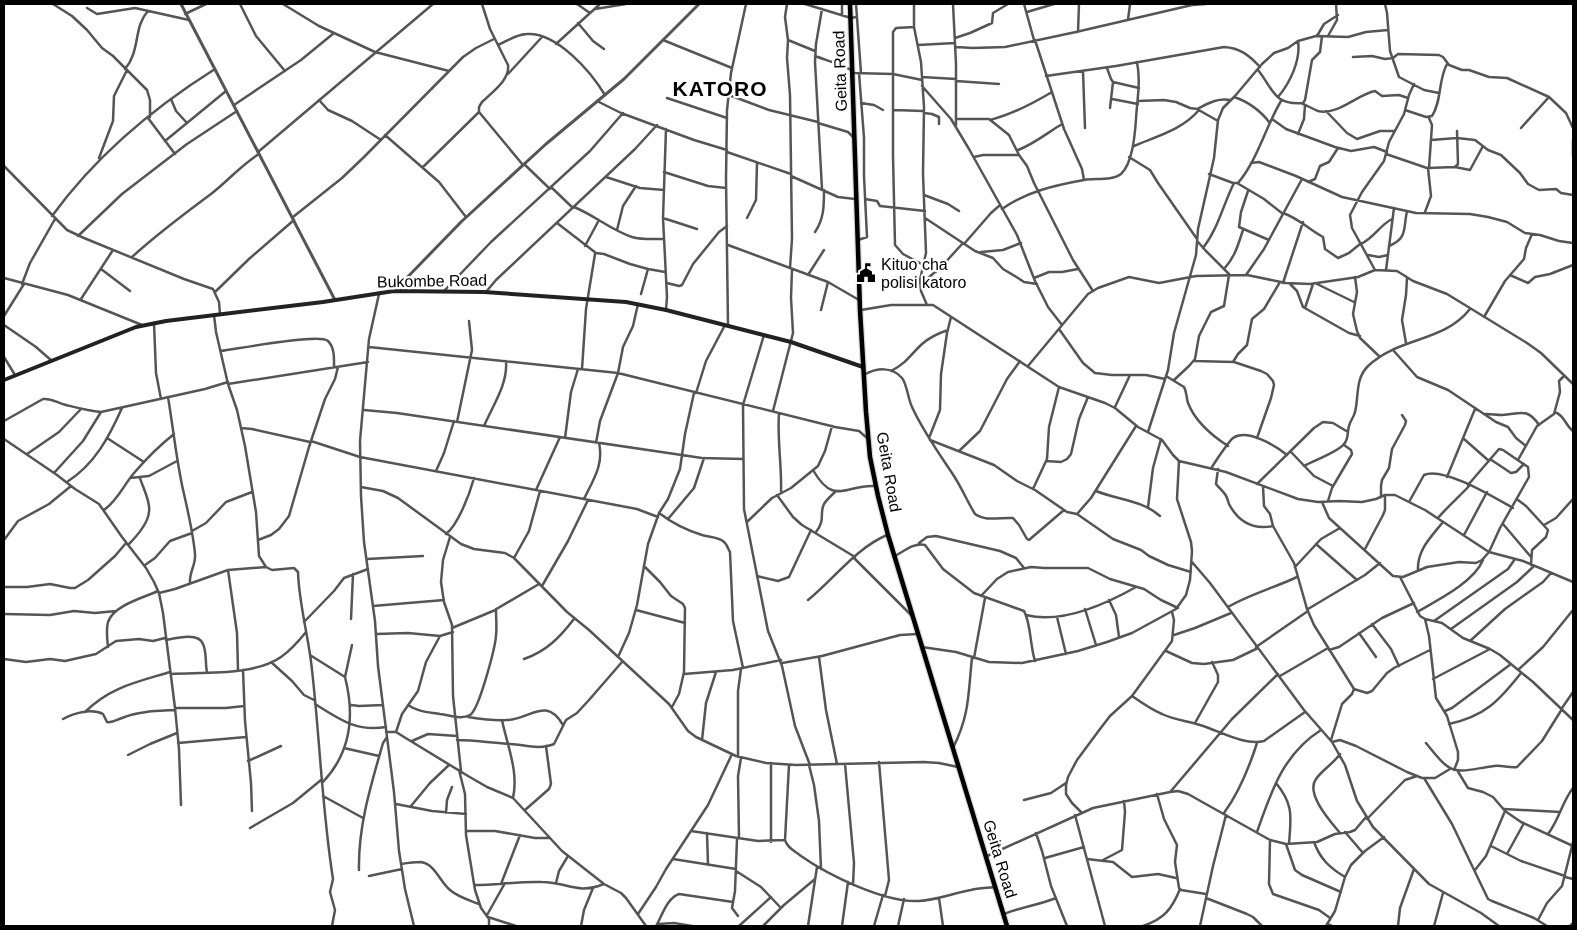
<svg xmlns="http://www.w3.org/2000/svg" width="1577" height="930" font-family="Arial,sans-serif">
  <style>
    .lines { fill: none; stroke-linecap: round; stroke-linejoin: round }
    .trunk-casing { stroke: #dbdbdb; stroke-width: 7 }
    .minor { stroke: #555; stroke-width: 2.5 }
    .tertiary { stroke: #555; stroke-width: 3 }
    .secondary { stroke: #222; stroke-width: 4 }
    .trunk { stroke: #000; stroke-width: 4.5 }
    .labels { text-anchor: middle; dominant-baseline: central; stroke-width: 4.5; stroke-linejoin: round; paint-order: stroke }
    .street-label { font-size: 16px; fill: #000; stroke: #fff }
    .poi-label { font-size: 16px; fill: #000; stroke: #fff; text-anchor: start }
    .district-label { font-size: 21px; font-weight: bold; letter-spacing: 1px; fill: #000; stroke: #fff }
  </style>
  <rect width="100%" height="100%" fill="#fff"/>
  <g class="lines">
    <g class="trunk-casing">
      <path id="trunk" d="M850 4 860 310 866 412 870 457 878 496 888 535 1007 926"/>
    </g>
    <path class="minor" d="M53 4 72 16 87 30 102 48 113 56 147 90 150 100V117
      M240 4 256 36 285 71
      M283 4 319 26 375 52 449 71
      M482 4 490 29 508 65C510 80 492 92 482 102L479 107V112L523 165
      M577 4 590 13
      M787 4 785 17 788 40 787 58 790 95 792 239 790 268
      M805 4 851 18 856 17
      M842 4V15
      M856 4 861 73
      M914 4V27L921 62 924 107 923 174 926 253 920 280 921 291 927 305
      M953 4 956 64V125
      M1024 4 1034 40
      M1385 4 1387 13 1390 51 1399 77 1424 90 1439 93
      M87 8 97 14 135 8 189 20
      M595 9 626 4
      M1027 12 1054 4
      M185 14 206 4
      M1128 20 1130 4
      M578 23 593 41 604 49
      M914 27 896 28 893 32V156L895 245 903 254 936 272
      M1078 32 1079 4
      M1317 36 1324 24 1338 15
      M1328 36 1337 20 1336 4
      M955 38 970 33 992 23 993 13 1008 4
      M663 40 732 68
      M788 40 815 51
      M1035 40 1064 129 1082 169 1084 180
      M556 44 600 4
      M498 45C507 41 517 34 527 34 557 32 591 72 605 95
      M918 45 955 43
      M956 47 973 48 1005 47 1076 32 1192 5 1206 4
      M815 56C828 61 841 64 853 71
      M1353 57 1372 56 1385 59 1393 58 1398 54 1439 55 1443 57 1449 65 1462 70H1469L1489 77 1507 78 1549 97 1566 113 1573 128
      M1107 68 1111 79 1113 82 1139 88
      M125 69C141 50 133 27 148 11
      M1258 70C1274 90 1273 105 1303 103L1305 100 1312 60 1320 52 1322 36
      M1083 71 1085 128
      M853 73 893 74 922 80
      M508 74 542 37
      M1046 76 1116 66 1224 47C1240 48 1249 55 1260 67
      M922 77 956 79
      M956 81 999 84
      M922 86 951 119 969 149 1017 235 1035 281 1048 307 1062 325
      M729 95 769 110 818 122
      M1234 97C1247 101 1261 111 1269 122
      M1278 97C1290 83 1301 60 1298 41
      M667 98 727 118
      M171 99 176 111 187 123
      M1112 99 1138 104
      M319 100 328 110 352 121 381 140
      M597 101 621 113 694 140 727 150
      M1138 101 1164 100 1176 102 1190 108 1197 109 1218 121
      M861 103 874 105 883 110
      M1303 104C1308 106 1313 109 1318 111 1337 116 1358 94 1375 91L1382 96 1399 95 1408 98
      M234 105 301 60 334 33
      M1110 108 1113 82
      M1197 109C1209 103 1217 98 1230 100
      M894 110 923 111
      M1405 110 1426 117 1432 116C1442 101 1438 80 1447 64
      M1326 111 1347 133 1357 139 1380 131H1394
      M924 113 932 114 939 117V124
      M148 118 175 154
      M1429 118 1432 125 1429 168
      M957 119H989L1009 135 1019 155 1027 166 1034 183 1073 260 1093 291
      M1272 119 1286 129 1335 147 1351 151 1374 147 1387 152
      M990 120C1013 114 1032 104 1052 92
      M818 123 848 132 854 138
      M1521 128 1549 97
      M666 129 663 218 667 297 666 310
      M1298 134 1304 119 1305 105
      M385 135 439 182 466 217
      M1457 138 1475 140 1488 150 1501 155 1520 173 1528 184 1539 190 1556 189 1561 193 1573 195
      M1431 140 1457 138
      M1573 140V156
      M165 141 226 91
      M1134 146C1157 136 1182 130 1199 110
      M1018 150C1034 144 1047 133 1062 124
      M258 152 433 4
      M727 152 791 174
      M1386 154 1427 168 1455 167 1458 164 1457 131
      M974 157 983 155H1019
      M1129 157 1150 170 1158 183 1197 239
      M99 158 113 121 114 96 127 70
      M1251 163 1259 162 1296 176 1342 197 1416 213 1470 214 1488 217 1507 222 1525 233 1540 235 1559 241 1573 243
      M524 164 550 189
      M4 166 67 230 84 238 184 279 213 289 219 302 220 314
      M423 167 479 112
      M1455 167 1470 170 1483 146
      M664 172 708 186 726 188
      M1209 174 1233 183H1238C1258 159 1265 128 1281 101
      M791 176 838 197 855 199
      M606 177 640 188 664 190
      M1308 182 1315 179 1320 166 1329 162 1338 148
      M1237 183 1264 199 1283 214
      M551 187 573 208
      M822 189 815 62 816 44 822 9
      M1248 191 1241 212 1239 227 1269 240
      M924 195 948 204 959 211
      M865 199 877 201 880 206 925 211
      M574 207C594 215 611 230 632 237 642 240 654 239 664 239
      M1002 209C1025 192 1056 185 1084 180 1095 178 1112 181 1121 174 1133 163 1135 133 1136 119 1137 100 1141 82 1137 62
      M1425 212 1431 196 1428 168
      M1283 213C1300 219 1308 229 1323 237L1325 249 1338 258 1349 253 1360 244
      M52 216C95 157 153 108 215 69
      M293 217 342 178 364 157 463 57 476 48 494 39
      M663 218 697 229
      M747 218 756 200 757 163
      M925 218 975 251 993 258 1003 269 1018 278 1024 282 1037 284
      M557 223 596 253 604 254 630 264 648 269 665 272
      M617 230 623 206 636 186
      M815 232C824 219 824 206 824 190
      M78 236 122 194 187 144 237 111
      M858 240 867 237 864 176V138L859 73
      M1198 242 1206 251 1229 274
      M964 244 991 213 999 206
      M1361 244C1374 238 1380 225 1392 219
      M728 245 828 282 859 300
      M585 246 599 220
      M1389 246C1408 238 1403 229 1407 211
      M1203 248C1218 229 1223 205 1234 183
      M981 252 1003 250 1021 243
      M1368 255 1379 257 1388 255
      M132 257C157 234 184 214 211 194 228 181 241 165 259 154
      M101 269 130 291
      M1224 269C1235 257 1238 245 1243 230
      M1375 270 1352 228 1350 215 1362 192 1384 161 1389 142 1404 114 1409 95 1414 84
      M1386 270 1394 208
      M808 275 824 250
      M1246 275 1264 249 1302 179
      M1510 275 1528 283 1535 277 1550 274 1573 265
      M1355 277 1357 292 1353 314 1357 331 1360 338 1380 357
      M4 278 68 295 142 325
      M1034 278 1049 272H1062L1078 269
      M667 283 679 286 682 285 693 264 719 232 727 226
      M1283 283 1303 222
      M22 284 30 263 55 219
      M921 284 942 266 963 243
      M1290 284 1297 291 1303 307 1349 333 1360 336
      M1317 284 1354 302
      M444 291 491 242 590 151 623 113
      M215 292 249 259 294 220
      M486 292 496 280 635 149 657 125
      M379 294 369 339 360 441 361 496 364 542 375 621 378 666 394 792 399 851 405 889 414 926
      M641 294 648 269
      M81 299 113 250
      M1305 308 1313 284
      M821 310 828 282
      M861 310 891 305H933L1059 387 1105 403 1115 408 1138 427 1162 440 1173 455 1179 461 1226 472 1298 499 1318 502 1339 501 1362 502 1376 499 1385 495H1395L1425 510 1489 552 1523 561 1573 582
      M214 315 216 332 228 384 237 410 245 446 256 512 259 556 266 567 272 570 294 568 298 572C299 605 309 638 312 670 320 740 322 810 333 879L330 892 335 910 332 926
      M4 316 24 284
      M1484 317 1505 281 1524 259 1526 248 1532 234
      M154 323 156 373 161 399
      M4 325 36 347 52 361
      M728 325 726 179 727 110 731 73 746 4
      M1059 329 1083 363 1095 373 1112 375H1146L1165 379
      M764 335 743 405 744 509 768 631 782 666 795 726 810 765
      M1406 343 1402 320 1406 295 1407 278
      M369 347 618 373 835 427 859 431 867 438
      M1393 350 1417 377 1448 390 1496 422 1508 427 1516 438 1526 446
      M221 351C237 349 319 333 328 341 335 348 334 359 334 367
      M4 357 15 375
      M1194 361 1234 362 1261 371 1267 374 1273 381 1274 385 1271 398 1257 438
      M1233 362 1238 354 1247 345 1252 319 1264 309 1280 282
      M1028 366 1088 294 1098 288 1129 277 1159 283 1196 276 1247 275 1286 283 1310 284 1358 277 1375 270 1397 271 1413 281 1447 294 1527 343 1541 353 1573 384
      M582 369 586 309 595 254
      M891 371C908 362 910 355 922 344 930 337 939 333 948 330
      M864 375C876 368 892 366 902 378 907 384 908 399 912 407 923 431 938 452 952 473 961 486 967 501 975 514 986 522 1001 517 1013 518L1019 525 1027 539 1029 540 1064 510
      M1166 376 1184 387C1187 392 1186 397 1188 403 1195 421 1211 435 1228 446
      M1174 380 1189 366 1195 359 1199 336 1211 312 1224 306 1229 275
      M228 384 368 362
      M696 393 706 361 725 325
      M168 397C173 427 176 456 182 485 187 508 193 531 195 554 196 565 189 572 190 583
      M1115 407 1130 375
      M364 410 397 413 702 458 743 459
      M773 411 793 333 791 298 792 269
      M1555 412C1565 416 1565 425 1573 431
      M779 413C777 440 782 466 781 492
      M1486 414C1491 414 1497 415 1502 415 1520 414 1527 407 1539 425
      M4 421 43 399C52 398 57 403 66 405 78 408 89 411 101 412L205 389 228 382
      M457 422 472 350 469 321
      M484 426C493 405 508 384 506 361
      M241 428 252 429 310 442
      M1148 432 1168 370 1174 333 1196 255 1198 229 1214 158 1218 120 1223 108 1235 96 1262 64 1274 53 1288 48 1298 41 1316 36 1348 37 1366 32 1388 30
      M107 438 144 462
      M565 438 571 392 578 369
      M929 438 940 410 941 374 947 333 951 317
      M4 439 57 475 75 489 99 504 122 537 146 568 154 582 159 593 163 613 175 708 179 749 181 805
      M1464 439 1489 461
      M930 440 994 465 1017 481 1035 490 1067 512 1077 514 1091 498 1136 426
      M311 441 360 457 637 509 658 517
      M596 443 600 421 618 373 623 347 633 326 638 304
      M959 451 980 431 1007 379 1020 361
      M1291 452 1314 476 1333 486
      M27 454 59 432 81 409
      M1490 459 1511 473 1516 472 1524 464
      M1518 460 1537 426 1554 414 1560 392 1559 381 1564 376
      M1046 461 1061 462 1067 459 1071 454 1079 419 1088 397
      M1304 466C1315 460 1338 452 1344 444 1349 439 1347 432 1349 426 1350 421 1354 417 1355 412 1359 396 1355 379 1368 366 1400 336 1443 343 1470 309
      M1212 467C1215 462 1229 441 1233 438 1247 428 1276 446 1287 455
      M1218 469 1216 484C1219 488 1222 490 1224 493 1227 496 1228 501 1229 504 1239 523 1253 530 1273 526
      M813 470C834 507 846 484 875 486
      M436 471 444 453 454 421
      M54 473 83 441 101 412
      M1447 477 1475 409
      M130 478 149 476 177 461
      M67 482C95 464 109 437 122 408
      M1257 484 1314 428 1323 422 1333 423 1348 432
      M1263 486 1264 506 1270 514 1273 526 1294 563 1307 609 1314 625 1354 689 1352 694 1342 704 1331 740
      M361 487 383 491 398 498 461 544 474 549 505 553 514 558 567 612 589 630 669 704 688 731 696 737 736 756 766 763 796 765 924 762 939 763 958 767
      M1033 489 1047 459 1049 427 1059 387
      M536 490 560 437
      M1096 491C1118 500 1142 500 1160 516
      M777 495 793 517 802 525 855 557
      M1381 497V486L1382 480 1389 468 1392 449 1405 425 1406 421 1402 415
      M584 499C593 480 604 465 599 443
      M1518 500 1526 506 1548 530 1546 537 1532 550 1531 565
      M1328 501 1332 488 1352 454 1351 450 1344 445
      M1322 502 1329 518 1393 576 1403 577 1427 567 1459 562 1476 563 1482 560 1489 552 1500 528 1529 477 1528 467 1503 450 1499 449 1468 485
      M1409 502 1424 475C1443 466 1495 498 1513 508
      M1148 507 1153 468 1161 439
      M104 510C118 500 123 486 134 473 146 459 159 446 174 434
      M659 513C672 523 686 530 702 535 708 537 719 537 724 542 727 544 728 549 730 552L733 621 743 668
      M1077 514 1113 539 1141 550 1149 556 1168 565 1191 572
      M1438 518C1448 506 1459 497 1470 485
      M668 519 694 488 704 458
      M747 522 772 498 791 488 818 466 825 451 832 426
      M1503 524 1531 557
      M1544 525 1556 518 1573 499
      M192 531 206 523 226 502 252 492
      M816 532C826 519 819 514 824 504 827 499 832 495 836 491
      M446 534C458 525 470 493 474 478
      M1464 535 1487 492
      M450 537 443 560 441 582 444 602 452 625 453 696 461 771
      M4 540 18 521 49 504 71 486
      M258 540 271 535 279 529 289 516 309 447 325 399 335 379 338 367
      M919 543 927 537 936 536 1000 551 1016 558 1024 568
      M1316 544 1357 580
      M128 545C136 537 148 524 149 512 151 502 143 488 140 478
      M1365 549 1383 515 1385 510V495
      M895 556C904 551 915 542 925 545L943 569 974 593 1024 611C1031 623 1030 646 1035 661
      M514 558 529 531 540 491
      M854 558 911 615
      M367 559 423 556
      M1192 562 1210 583 1304 710 1332 742 1345 765 1357 801 1373 827 1429 884 1481 913 1499 926
      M145 565 155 558 170 541 192 533
      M644 566 660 582 671 596 683 604 685 608 684 672 679 694 672 707
      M1295 567 1321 539 1340 528
      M228 570 237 633 238 670
      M1418 570C1417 550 1431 537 1443 522
      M757 576 778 581 789 577 811 530
      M1400 577 1420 616 1425 619 1442 623 1463 638 1490 649 1500 655 1533 682 1573 720
      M542 586 568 541 588 500
      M4 587H27L50 584 70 588H75L88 580 115 556 126 543
      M159 593 175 589 228 570 266 567
      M981 596 997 579 1008 572 1031 567 1044 568H1088L1110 579 1144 589 1161 600 1178 608
      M808 600C834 579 856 548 887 535
      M1109 600 1116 615 1119 637
      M373 606 444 600
      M1228 607C1250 594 1274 588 1297 577
      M1085 609 1096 645
      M1308 609 1365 575 1380 563
      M636 610 685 623
      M1417 612C1438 600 1474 582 1483 560
      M4 614 50 615 74 611 95 613 116 611
      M1026 615C1061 624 1106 604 1136 587
      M1057 617 1066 654
      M351 619 353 574
      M1425 619 1429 636 1436 698 1447 716 1458 752V760L1454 770
      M1434 621 1508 569 1515 559
      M304 622 334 591 344 578 368 569
      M1372 624 1391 649 1399 666
      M452 628 493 611 539 584
      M1451 629 1517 582 1534 566
      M1359 633 1376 657
      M376 634 408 633 440 636 453 632
      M1174 635 1195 628 1231 613
      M166 640C176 638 199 632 203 644 207 652 205 664 207 672
      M1470 641 1505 609 1543 582 1551 573
      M108 647C107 639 106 630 108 622 114 605 143 598 158 591
      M922 647 956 652 989 662 1022 663 1078 651 1107 642 1132 633 1176 609 1186 595 1190 580 1192 551 1191 542 1177 499 1179 461
      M1256 647 1308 611
      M1329 650 1339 647 1382 618 1414 603
      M1166 651 1192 663 1204 664 1233 660 1258 648
      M310 655 345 677C355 716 351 753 322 783
      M618 657 629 633 637 605 648 544 659 513 668 499 680 469 685 434 694 393
      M819 657 826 710 837 764
      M974 658 985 598
      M4 659 26 662 50 659 65 661 96 654 116 641 139 639 153 641 165 638
      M524 659C547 651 560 637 574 619
      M271 662 292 681 304 695 314 700
      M782 663 822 656 900 635 918 634
      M243 670 245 721 251 783 252 811
      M1518 670 1543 647 1573 610
      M171 674C203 672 254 676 281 657 291 650 298 642 306 632
      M684 674 733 670 781 660
      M1280 676 1328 648
      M345 677 352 645
      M1433 679 1490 649
      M1354 689 1367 693 1372 691 1387 673 1394 668 1430 650
      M1132 696C1142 703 1152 710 1162 714 1174 720 1188 721 1200 725 1220 731 1244 746 1264 741L1305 712
      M315 704C339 719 356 732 386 727
      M351 705 359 706 383 705
      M408 705C418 712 428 712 440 714 450 715 461 720 470 715 479 710 495 648 496 636 497 627 496 618 496 609
      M176 708H226L244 706
      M1562 708 1573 692
      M1445 711 1452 708 1511 664
      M85 712C110 687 137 682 170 672
      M468 717C481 719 494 721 507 720 531 719 546 696 563 725
      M63 719C74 713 92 708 103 714L107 722C113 723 116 720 122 718 139 711 158 711 175 710
      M502 720C507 745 519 772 513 798
      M1195 723 1218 682V675L1212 662
      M1449 724C1485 716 1499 701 1521 673
      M386 732H396L404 737 468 776 487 787 513 798 562 851 604 884 621 893 626 898 646 926
      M396 732 402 714 418 691 426 662 440 636
      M457 740C475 740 493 743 511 744 525 745 540 750 554 744L566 720 577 713 589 700 622 662
      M702 740 706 703 716 672
      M412 741 428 734 457 736
      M1332 742 1340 740 1356 746 1407 772 1422 778H1435L1450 769
      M178 743 246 737
      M1426 743C1454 778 1452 772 1494 766 1502 765 1509 768 1517 767L1542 741 1562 709
      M344 748 379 756
      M953 748C970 714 968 694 972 658
      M1340 754C1333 764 1322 770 1316 779 1305 794 1331 822 1340 833
      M128 755 150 744 177 733
      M738 757V691L741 669
      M248 761 281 746
      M879 762 889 880 885 896
      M845 764 854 863 853 885
      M789 765 785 840C787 848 795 851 801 856 828 875 885 903 919 901 937 900 954 893 971 890 979 888 987 888 994 887
      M809 765 814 785 819 821 821 869
      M459 770 465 794 466 835 475 890 481 908 489 919V926
      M1457 770 1468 788 1483 792 1493 797 1505 811 1521 822 1573 846
      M1424 778 1452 824 1488 899 1492 901 1534 918 1547 926
      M1276 783C1294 805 1291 817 1289 844
      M1171 791 1232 719 1278 674
      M1157 794 1164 819 1177 845 1175 862 1179 888 1181 890 1206 894
      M323 796 363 818
      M1024 800 1051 793 1066 783
      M396 804 432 811 466 814
      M411 806 430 783 449 765
      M1504 809 1560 812
      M525 810 549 789 551 784 546 746
      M1081 812 1072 803 1066 794V785L1068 777 1077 760 1100 729 1110 716 1132 696 1172 641 1174 620 1172 612
      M446 813 447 800 452 787
      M1224 813C1240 791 1249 768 1257 743
      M1075 815 1105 926
      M1367 819 1405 780 1417 776
      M250 828 293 803 321 780
      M467 831H495L535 838H550
      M691 831 758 841 785 840
      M1257 832C1271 792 1283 754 1321 730
      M1345 832 1363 853
      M707 833 708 865
      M1036 833 1042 851 1051 886 1067 926
      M1548 834C1559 820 1562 802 1573 788
      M739 838 738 776 741 758
      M737 839 735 891 732 908 738 916
      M1270 840 1269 884 1273 894 1319 910 1330 918
      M771 842V763
      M1314 842C1320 859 1330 868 1345 877
      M1286 844 1295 870 1302 875 1341 892
      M1491 846 1521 861 1565 876
      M1507 854 1524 823
      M987 856 1093 808 1170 792 1178 791 1188 794 1270 840 1286 844 1317 842 1335 834 1350 832 1355 830 1366 817
      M1045 858 1084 847
      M673 859 736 869
      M1087 859 1113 862 1132 877 1158 874 1176 878
      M1103 860 1122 850 1125 812 1124 801
      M401 864C407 863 415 862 421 862 435 864 440 882 450 890 458 897 469 900 479 904
      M359 870C358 826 371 785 383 743L387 737
      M1475 870 1486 856 1505 811
      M736 871 761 887 781 908
      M369 876 402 869
      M1565 877 1573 879
      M556 883 559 871 568 856
      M501 884 520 835
      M475 885C497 885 519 881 542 882 568 882 576 895 604 884
      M939 898 943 926
      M1206 898 1247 914 1253 917 1262 926
      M638 914 656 887 666 869 708 805 732 754
      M1004 914C1021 907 1039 905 1056 898
      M487 915 505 883
      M488 917 516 926
      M1538 920 1547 903 1562 886 1573 842
      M658 924 674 923 692 926
      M1327 924 1332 926
      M581 926 584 910 593 888
      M656 926C662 916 667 898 679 894L733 902
      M739 926 771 897
      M763 926 784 905 815 879
      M808 926 817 867
      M842 926 848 882
      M874 926 883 895
      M898 926 904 899
      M1143 926C1164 919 1172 909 1180 889
      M1200 926 1213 866 1226 815
      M1326 926 1335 911 1345 877 1351 865 1365 851 1384 837
      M1398 926 1400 908 1414 869
      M1434 926 1443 893
      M1570 926 1573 923"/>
    <path class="tertiary" d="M181 4 335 300
      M394 291 461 222 546 144 624 79 699 4"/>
    <path class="secondary" d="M4 380 136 327 166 321 323 302 394 291 484 292 626 302 666 310 791 342 863 367"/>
    <use href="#trunk" class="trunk"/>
  </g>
  <defs>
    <g id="civic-bare" transform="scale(1.5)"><path d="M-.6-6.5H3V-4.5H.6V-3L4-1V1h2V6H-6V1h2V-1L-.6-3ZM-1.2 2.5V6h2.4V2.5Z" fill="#000" stroke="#fff" stroke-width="2.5" paint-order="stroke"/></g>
  </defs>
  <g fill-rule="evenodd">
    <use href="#civic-bare" x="866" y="273"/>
  </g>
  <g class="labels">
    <g class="street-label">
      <text transform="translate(840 71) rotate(-92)">Geita Road</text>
      <text transform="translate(432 281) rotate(-1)">Bukombe Road</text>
      <text transform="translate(889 472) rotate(80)">Geita Road</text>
      <text transform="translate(1000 859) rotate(73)">Geita Road</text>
    </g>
    <g class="poi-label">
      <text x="881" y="264">Kituo cha<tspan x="881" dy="18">polisi katoro</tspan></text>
    </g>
    <g class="district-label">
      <text x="720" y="88">KATORO</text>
    </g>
  </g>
  <rect width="1577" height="930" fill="none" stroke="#000000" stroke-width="10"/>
</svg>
